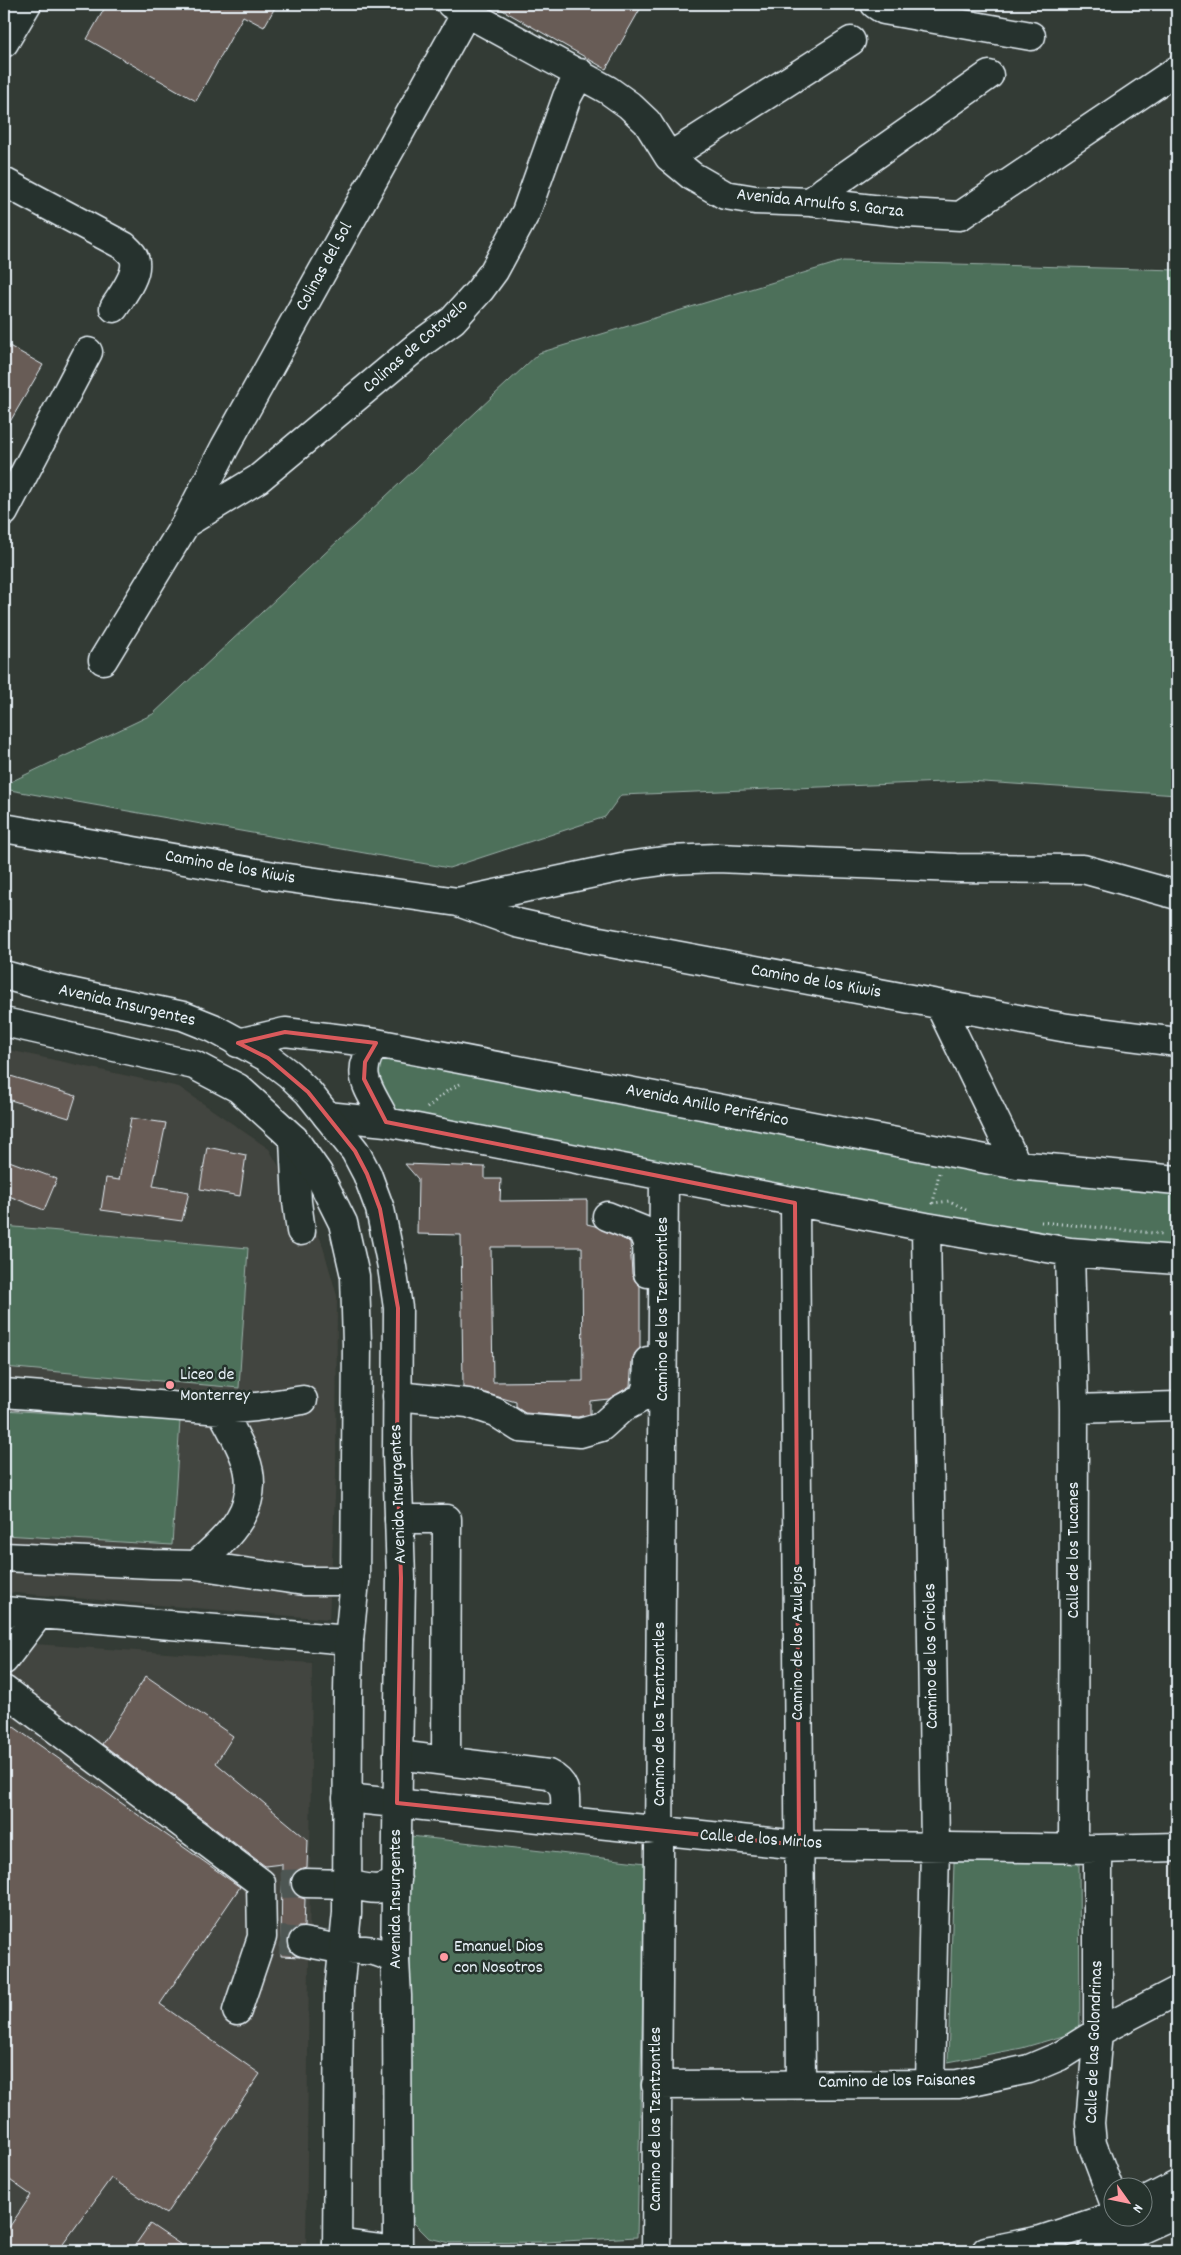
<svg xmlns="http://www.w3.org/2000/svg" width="1181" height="2255" font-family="Dekko,sans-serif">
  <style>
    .built { fill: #43453f }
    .green { fill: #4e6f5a; stroke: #9bb0a9 }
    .building { fill: #685c57; stroke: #e8f1f8; fill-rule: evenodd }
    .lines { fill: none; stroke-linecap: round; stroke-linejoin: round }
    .minor-tunnel { stroke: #4e5652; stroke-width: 28; stroke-dasharray: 28 14; stroke-linecap: butt }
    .minor-casing { stroke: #e8f1f8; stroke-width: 31 }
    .major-casing { stroke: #e8f1f8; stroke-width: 31 }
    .path { stroke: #e8f1f8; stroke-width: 3; stroke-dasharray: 1 4; stroke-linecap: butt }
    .minor { stroke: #26332d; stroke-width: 28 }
    .major { stroke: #26332d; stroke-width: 28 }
    .marked { fill: none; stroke: #da5a5c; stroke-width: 4; stroke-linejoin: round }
    .poi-dot { fill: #ff9aa2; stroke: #26332d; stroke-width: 2 }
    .labels { text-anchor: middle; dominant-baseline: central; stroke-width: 5; stroke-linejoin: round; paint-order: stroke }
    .street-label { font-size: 18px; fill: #e8f1f8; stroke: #26332d }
    .poi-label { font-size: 18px; fill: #e8f1f8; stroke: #26332d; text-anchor: start }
  </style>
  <rect width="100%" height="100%" fill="#333b35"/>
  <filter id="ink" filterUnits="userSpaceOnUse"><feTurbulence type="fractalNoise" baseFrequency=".02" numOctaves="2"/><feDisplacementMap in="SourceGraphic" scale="10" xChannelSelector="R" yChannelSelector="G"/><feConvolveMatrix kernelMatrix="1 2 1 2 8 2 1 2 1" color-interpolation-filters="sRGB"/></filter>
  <g filter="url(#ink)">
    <path class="built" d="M4 1049 179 1087 269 1149 321 1240 337 1296 336 1474 329 1619 4 1592Z
      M4 1642 312 1663 306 2251H4Z"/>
    <path class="green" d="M843 261 1177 270V795L969 781 621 795 605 817 449 868 4 789V785L153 714 539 353Z
      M373 1057 1177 1189V1250L1018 1233 396 1111 378 1093Z
      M4 1226 248 1248 239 1388 4 1367Z
      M4 1410 180 1421 172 1545 4 1535Z
      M411 1836 646 1863 637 2237 546 2242 450 2243 429 2238 408 2217Z
      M1079 1861 1080 2031 1022 2048 948 2062 954 1862Z"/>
    <path class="building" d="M107 4H277L264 27 243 16 196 101 87 39Z
      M492 4H643L606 69Z
      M4 343 43 365 4 432Z
      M4 1074 76 1096 69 1118 4 1098Z
      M131 1118 166 1123 153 1186 189 1192 182 1221 101 1210 106 1178 119 1180Z
      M207 1147 246 1155 240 1196 200 1189Z
      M4 1159 57 1179 44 1210 4 1194Z
      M405 1164 485 1167V1179H501L500 1201 587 1200V1224L595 1226 630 1242 632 1274 635 1281 640 1286V1348L635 1353 632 1360 630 1386 609 1399 590 1401V1414L578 1417 525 1413 516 1407V1402L463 1387 461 1235 417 1234 418 1179ZM491 1247H582L583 1381 493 1382Z
      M146 1676 233 1736 216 1763 308 1840 307 1867 298 1870 293 1874 290 1882 293 1891 298 1897 305 1899 304 1927H297L292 1931 288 1940V1948L292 1953 300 1957 281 1956 282 1864 265 1866 102 1744Z
      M4 1720 240 1887 160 2004 260 2074 166 2214 111 2178 58 2251H4V2235L31 2195 4 2176Z
      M150 2224 190 2251H131Z"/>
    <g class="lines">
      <path class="minor-tunnel" d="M281 1884 306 1883
        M280 1940 303 1942"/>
      <g class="minor-casing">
        <path id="minor" d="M451 4 608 90 629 105 647 122 669 157 692 176 725 195 755 200 811 202 908 213 960 216 1177 70
          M875 4 884 10 1031 36
          M669 157 851 41
          M4 182 124 246C128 250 135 255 135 262 137 277 122 295 114 308
          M811 202 824 191 989 75
          M4 512 88 352
          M186 523 258 479 420 344 453 320 480 290 494 271 526 212 567 97 580 73
          M103 660 186 523 225 447 466 13
          M4 828 274 876 458 902 517 923 594 940 1067 1028 1177 1042
          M458 902 627 866 670 860 717 858 956 868 1083 869 1177 895
          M939 1004 1017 1165
          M238 1043 285 1032 376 1043 1017 1165 1177 1180
          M376 1043C351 1076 372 1091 386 1122
          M327 1116 386 1122 926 1227 1070 1252 1177 1260
          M294 1139 297 1202 301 1231
          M795 1203 801 2084
          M607 1216 642 1230 647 1243 648 1273
          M926 1227 935 1847 930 2084
          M1070 1252 1074 1409 1073 1849
          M4 1393 221 1410 256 1407 303 1400
          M397 1396 468 1403 495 1412 520 1428 580 1433 601 1427 621 1409 643 1397 647 1386 648 1361
          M1074 1409 1177 1406
          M399 1519H447L446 1760
          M4 1557 152 1564 196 1565 304 1581H355
          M196 1565C229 1537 263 1505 245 1458 239 1442 229 1425 221 1410
          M4 1611 349 1640
          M4 1660 39 1614
          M4 1690 261 1883 262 1937 237 2011
          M398 1755 548 1774C571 1785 564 1799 565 1821
          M347 1798 799 1845 1098 1849 1177 1847
          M1098 1849V2032L1090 2123 1092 2144 1114 2202
          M306 1883 348 1884
          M303 1942 345 1950
          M656 2085 958 2084 1029 2069 1060 2056 1098 2032 1177 1991
          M1144 2202 1177 2185
          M337 2243 396 2251
          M656 2251 664 1178
          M986 2251 1041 2240 1114 2216
          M1093 2251 1177 2213"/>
      </g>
      <g class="major-casing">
        <path id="major" d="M4 43 27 4
          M4 975 55 989 183 1016 213 1028 268 1058 289 1074 308 1092 355 1151 367 1174 380 1209 392 1267 398 1308 397 1453 401 1578 395 1961 397 1996 398 2251
          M4 1022 194 1065 238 1088 294 1139 318 1173 343 1223 355 1276 357 1344 355 1581 349 1640 348 1694 347 1913 339 1991 337 2251
          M348 1884C367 1888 380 1894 397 1880
          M345 1950C363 1949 380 1949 395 1961"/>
      </g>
      <path class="path" d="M427 1108 447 1091 462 1083
        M939 1173 933 1203 950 1201 966 1210
        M1041 1222 1164 1234"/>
      <use href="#minor" class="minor"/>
      <use href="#major" class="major"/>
    </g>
  </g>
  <path class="marked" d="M285 1032 376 1043 365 1062 364 1079 386 1122 795 1203 799 1845 397 1803 401 1578 397 1453 398 1308 380 1209 367 1174 355 1151 308 1092 268 1058 238 1043Z"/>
  <g class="poi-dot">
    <circle cx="170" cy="1385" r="5"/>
    <circle cx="444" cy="1957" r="5"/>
  </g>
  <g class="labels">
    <g class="street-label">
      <text transform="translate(820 204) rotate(6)">Avenida Arnulfo S. Garza</text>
      <text transform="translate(325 267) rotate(-61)">Colinas del Sol</text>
      <text transform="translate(416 347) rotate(-41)">Colinas de Cotovelo</text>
      <text transform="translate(230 868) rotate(10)">Camino de los Kiwis</text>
      <text transform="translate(816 982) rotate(10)">Camino de los Kiwis</text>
      <text transform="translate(127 1006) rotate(13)">Avenida Insurgentes</text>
      <text transform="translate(707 1106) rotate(11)">Avenida Anillo Periférico</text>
      <text transform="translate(663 1309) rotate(-90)">Camino de los Tzentzontles</text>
      <text transform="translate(399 1494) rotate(-92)">Avenida Insurgentes</text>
      <text transform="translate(1074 1550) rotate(-90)">Calle de los Tucanes</text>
      <text transform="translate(798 1643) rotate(-90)">Camino de los Azulejos</text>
      <text transform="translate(932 1656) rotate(-91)">Camino de los Orioles</text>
      <text transform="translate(660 1714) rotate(-90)">Camino de los Tzentzontles</text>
      <text transform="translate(761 1840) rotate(4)">Calle de los Mirlos</text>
      <text transform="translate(396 1899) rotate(-90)">Avenida Insurgentes</text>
      <text transform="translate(1095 2042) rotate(-88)">Calle de las Golondrinas</text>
      <text transform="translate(897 2082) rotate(-1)">Camino de los Faisanes</text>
      <text transform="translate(656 2119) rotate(-90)">Camino de los Tzentzontles</text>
    </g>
    <g class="poi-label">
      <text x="180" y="1375">Liceo de<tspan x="180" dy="21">Monterrey</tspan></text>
      <text x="454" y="1947">Emanuel Dios<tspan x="454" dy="21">con Nosotros</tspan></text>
    </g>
  </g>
  <rect width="1181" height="2255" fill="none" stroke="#26332d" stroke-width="20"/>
  <rect x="10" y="10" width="1161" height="2235" fill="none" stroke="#e8f1f8" stroke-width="2" filter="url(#ink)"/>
  <g transform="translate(1128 2202) rotate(123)"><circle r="24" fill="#26332d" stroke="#747f7e"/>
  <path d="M0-4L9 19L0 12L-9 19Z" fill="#ff9aa2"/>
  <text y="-8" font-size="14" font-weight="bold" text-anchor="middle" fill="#e8f1f8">N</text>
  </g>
</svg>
